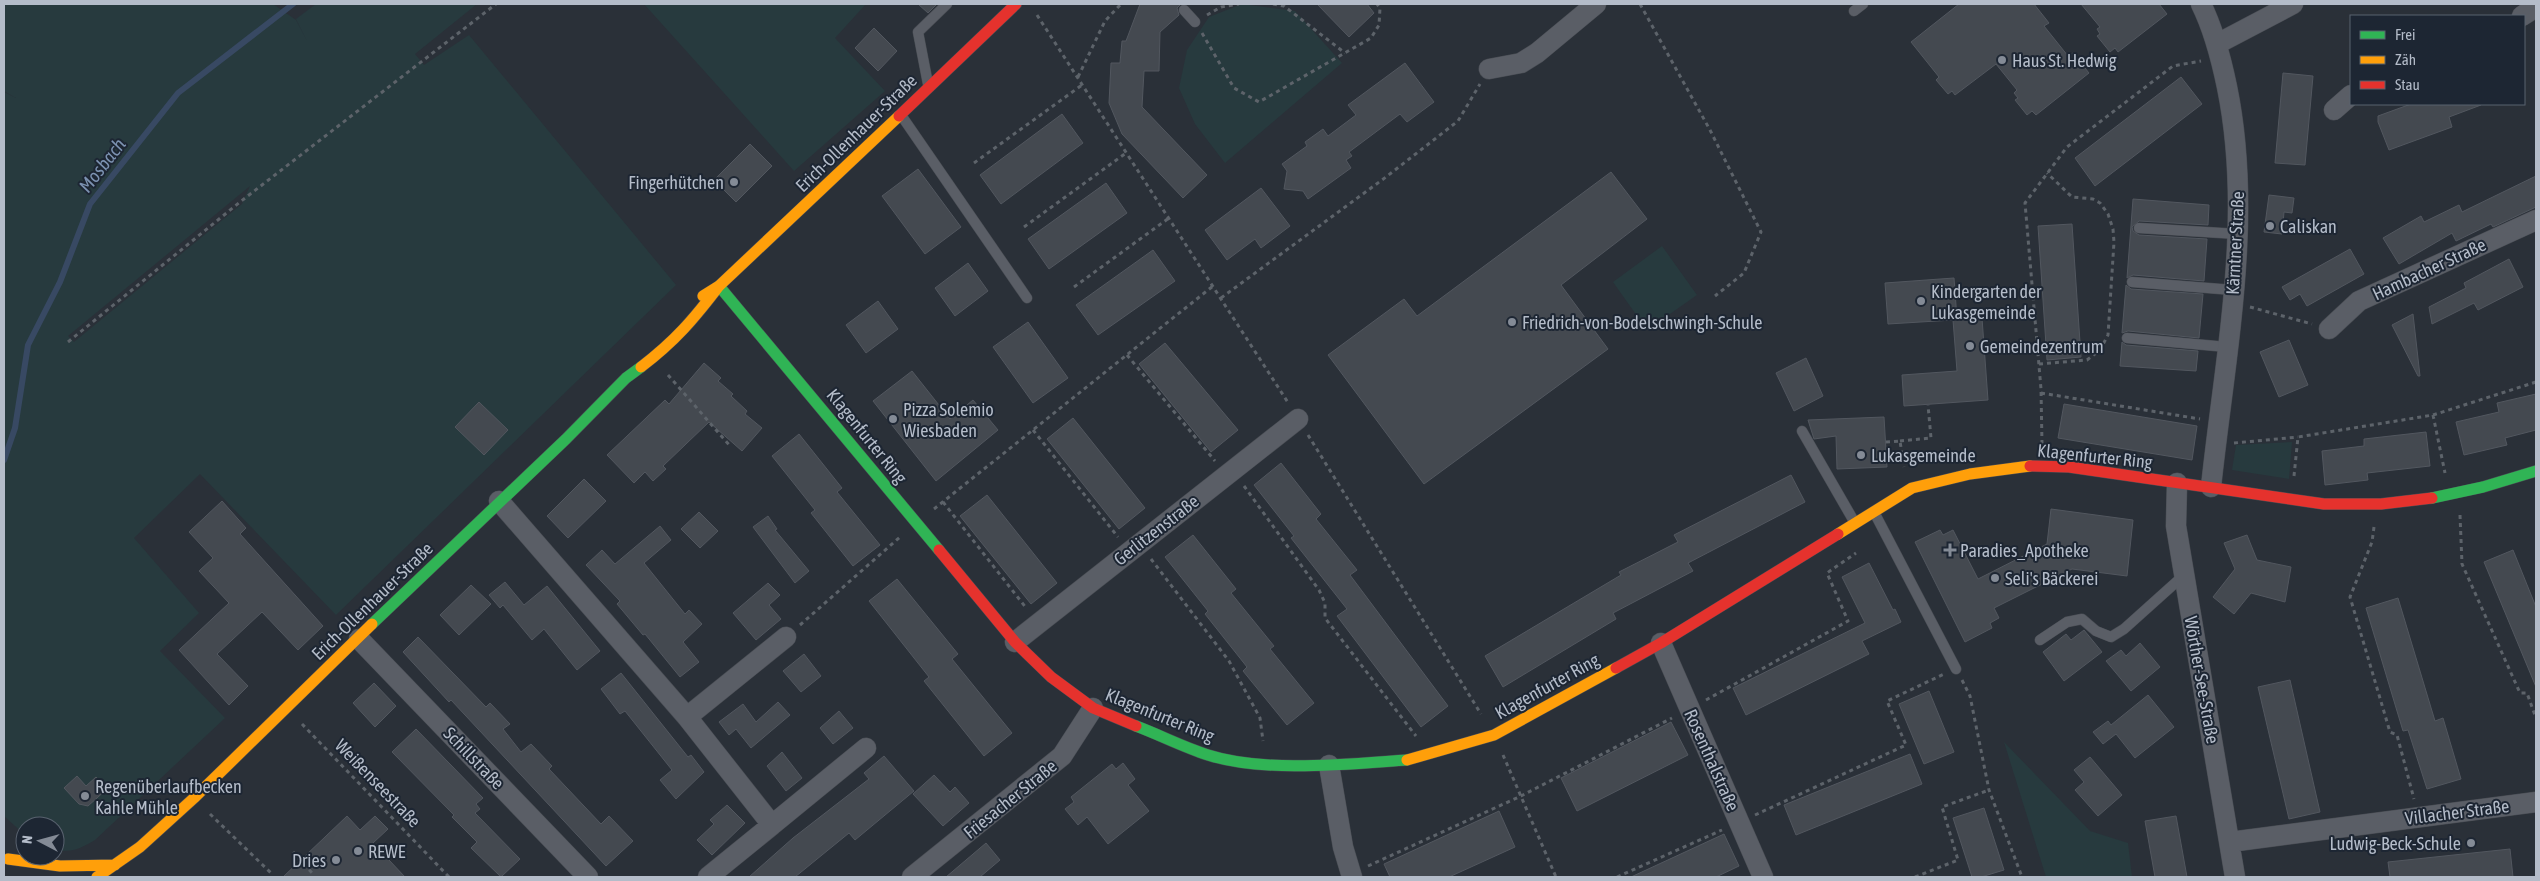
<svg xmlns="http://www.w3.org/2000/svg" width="2540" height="881" font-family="'Asap Condensed',sans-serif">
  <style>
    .green { fill: #273a3e; fill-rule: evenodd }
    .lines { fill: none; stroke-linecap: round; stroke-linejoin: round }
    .stream { stroke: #384963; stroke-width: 6 }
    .building { fill: #444950; stroke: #52575f }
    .lane-casing { stroke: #484c53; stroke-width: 11 }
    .street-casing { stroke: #484c53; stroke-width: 21 }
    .fast-casing { stroke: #484c53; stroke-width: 12 }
    .slow-casing { stroke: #484c53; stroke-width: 12 }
    .jam-casing { stroke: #484c53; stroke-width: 12 }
    .path { stroke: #5d636a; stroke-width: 3; stroke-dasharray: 4 4; stroke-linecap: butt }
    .lane { stroke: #5a5e66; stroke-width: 10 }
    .street { stroke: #5a5e66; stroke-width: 20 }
    .fast { stroke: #30b455; stroke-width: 11 }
    .slow { stroke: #ff9f0a; stroke-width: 11 }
    .jam { stroke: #e5322d; stroke-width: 11 }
    .poi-dot { fill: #848b96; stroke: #1d2633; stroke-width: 2 }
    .labels { text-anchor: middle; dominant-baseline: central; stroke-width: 4; stroke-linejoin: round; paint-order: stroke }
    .poi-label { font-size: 18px; fill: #b4bcc9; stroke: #1d2633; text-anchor: start }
    .street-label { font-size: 18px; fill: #b4bcc9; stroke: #1d2633 }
    .water-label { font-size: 19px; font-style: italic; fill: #7c92b1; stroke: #1d2633 }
  </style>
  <rect width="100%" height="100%" fill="#2a3038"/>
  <path class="green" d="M4 4H273L296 20 307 41 296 19 316 4H477L415 54 424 65 469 35 676 285 336 615 200 474 134 538 199 613 160 651 225 718 95 840C81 848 71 854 55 849V826H25V835L4 816V92L16 98 4 91ZM250 186 242 204 74 342 68 336Z
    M644 4H866L835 38 885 91 794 171Z
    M1242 4 1295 11 1342 63 1225 163 1195 124 1179 88 1187 50 1209 17Z
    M1662 246 1697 295 1647 330 1613 282Z
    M2292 442 2289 479 2232 470 2236 445Z
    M2004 742 2090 831 2128 843 2132 877H2046Z"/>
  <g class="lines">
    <path class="stream" d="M4 460 15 428 28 345 60 282 90 204 178 93 293 4"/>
  </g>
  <path class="building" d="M918 4H937L928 13Z
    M1140 4H1181L1177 8 1179 15 1160 32 1159 71H1144L1142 107 1207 175 1183 198 1122 134 1109 103 1111 63H1120L1122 41H1126Z
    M1317 4H1367L1374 13 1349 37Z
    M1959 4H2034L2049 23 2044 26 2068 56 2073 53 2089 73 2036 115 2032 111 2027 115 2015 100 2018 98 2014 93 2017 90 1996 64 1955 95 1952 91 1948 94 1936 80 1939 77 1911 42Z
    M2081 4H2159L2167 14 2118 52 2115 48 2110 52 2097 36 2100 34 2097 29 2100 27Z
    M874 28 897 51 878 71 855 48Z
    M1405 63 1434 102 1407 122 1400 114 1349 152 1352 156 1346 160 1351 168 1308 199 1303 191 1284 189 1287 171 1282 164 1307 146 1305 142 1323 129 1328 136 1356 115 1348 105Z
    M2283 73 2313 76 2305 165 2275 163Z
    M2181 77 2202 104 2095 186 2075 158Z
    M2411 104H2481V105L2449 117 2452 127 2389 150 2378 122V116Z
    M1062 114 1083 143 1001 204 980 175Z
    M750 144 772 166 736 202 714 180Z
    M918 169 961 227 925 254 882 196Z
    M1611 172 1647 219 1561 285 1608 349 1424 484 1328 355 1404 299 1417 316Z
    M2536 176V207L2493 227 2491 224 2456 241 2452 233 2399 264 2383 238 2421 216 2424 222 2459 205 2462 212Z
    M1106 183 1127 213 1049 269 1028 239Z
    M1261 188 1290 226 1261 248 1255 239 1227 260 1205 230Z
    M2269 195 2294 198 2292 213 2284 212 2282 234 2264 232Z
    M2133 199 2209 205 2208 225 2139 221 2132 227 2133 231 2139 235 2207 239 2204 281 2133 275 2127 278Z
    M2072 224 2081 357 2047 360 2038 226Z
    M2350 249 2364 274 2307 306 2300 294 2290 300 2282 287Z
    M1153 250 1175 281 1098 335 1076 305Z
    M2509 259 2523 287 2478 310 2474 303 2432 324 2429 307 2466 288 2464 283Z
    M968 263 988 291 955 316 935 288Z
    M1954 278 1957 319 1982 318 1988 400 1904 406 1902 375 1957 371 1953 320 1888 324 1885 283Z
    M2126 285 2131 289 2203 294 2199 338 2128 331 2122 333Z
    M878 301 898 329 866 353 846 325Z
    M2413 314 2420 376H2418L2392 325Z
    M1028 322 1068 378 1033 403 993 347Z
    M2289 340 2308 385 2279 397 2260 352Z
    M2122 342 2126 345 2198 351 2196 371 2120 366Z
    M1165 343 1238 430 1211 452 1139 364Z
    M1806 358 1823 396 1794 411 1776 373Z
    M704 363 721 378 718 381 733 394 731 396 747 411 745 414 762 428 742 451 709 422 663 466 666 469 653 481 645 472 634 483 607 455 665 400 669 404Z
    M912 371 950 419 973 400 998 430 936 481 873 401Z
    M2536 394V430L2505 438 2507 445 2464 455 2456 422 2499 412 2497 403Z
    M479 402 508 430 484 455 455 427Z
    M2064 404 2197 426 2192 460 2058 438Z
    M1884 417 1887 467 1837 469 1836 436 1814 439 1808 420Z
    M1073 418 1145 508 1119 529 1047 439Z
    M2426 432 2430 466 2367 473 2368 480 2325 485 2322 451 2364 446V439Z
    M799 434 842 488 837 492 880 545 853 566 811 513 815 510 772 456Z
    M1281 463 1321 514 1316 519 1357 570 1350 575 1448 706 1421 727 1337 616 1347 609 1291 538 1294 536 1254 485Z
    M1791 475 1805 502 1688 563 1693 571 1613 613 1616 619 1503 687 1485 656 1621 575 1619 572 1678 542 1674 535Z
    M584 479 606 501 568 538 547 516Z
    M987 495 1057 583 1031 604 960 516Z
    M222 501 246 528 240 534 323 626 298 650 262 612 217 654 248 686 229 705 179 650 229 603 199 571 213 558 189 532Z
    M2051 509 2133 520 2127 576 2072 569 1994 608 1999 618 1990 623 1992 628 1965 642 1915 542 1940 530 1943 535 1953 530 1978 579 2047 544Z
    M699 512 718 531 700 548 681 529Z
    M768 516 777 529 775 530 809 571 795 583 753 527Z
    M660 526 671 540 644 563 685 614 689 610 702 624 683 642 699 662 680 677 645 634 643 635 617 604 620 601 586 565 602 550 615 564Z
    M1193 535 1236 589 1231 593 1274 646 1270 649 1314 703 1287 725 1243 671 1247 667 1205 614 1208 611 1165 557Z
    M2247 535 2257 560 2291 567 2285 602 2251 593 2234 614 2213 597 2235 569 2224 543Z
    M2513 550 2536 607V687L2484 562Z
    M1869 563 1893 610 1895 609 1901 622 1862 641 1869 654 1746 715 1733 688 1865 623 1842 577Z
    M897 579 958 654 952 659 1012 733 984 756 924 681 929 677 869 601Z
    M505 582 524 605 547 586 600 651 577 670 544 629 532 640 503 605 500 608 489 595Z
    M768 583 780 595 769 605 781 619 756 640 733 613Z
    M471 585 491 604 459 635 440 615Z
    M2398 598 2435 721 2443 718 2461 779 2427 789 2408 730 2403 731 2366 608Z
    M2084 630 2102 652 2064 681 2043 652 2066 634 2071 640Z
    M418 637 486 707 490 703 510 724 503 729 521 752 531 744 552 766 549 769 601 824 609 816 633 841 606 866 451 700 449 702 403 652Z
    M2140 643 2160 667 2131 691 2106 661 2121 650 2126 656Z
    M804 654 821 676 801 692 783 671Z
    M621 673 688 757 691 755 704 772 676 799 660 780 672 770 625 711 620 714 601 689Z
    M2290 680 2320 812 2289 819 2258 687Z
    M374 683 396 706 375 727 353 703Z
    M1929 691 1954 752 1924 764 1899 704Z
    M2148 695 2174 727 2135 758 2116 734 2103 744 2093 732 2108 721 2111 725Z
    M778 702 790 715 751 748 736 729 729 735 719 722 743 704 756 722Z
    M839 711 853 728 833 744 820 728Z
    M1671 722 1688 755 1577 811 1561 778Z
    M416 729 483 798 476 804 480 809 475 813 520 859 501 877 471 848 477 842 452 817 454 815 392 752Z
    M782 752 802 778 786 791 767 766Z
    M1910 754 1922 784 1796 835 1784 805Z
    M884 756 914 791 855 840 849 833 795 877H749L793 838 869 779 864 773Z
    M2090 757 2122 795 2098 816 2075 790 2084 782 2074 770Z
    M1123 763 1135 779 1128 785 1149 811 1108 844 1087 817 1078 825 1065 809 1074 802 1071 797 1112 764 1116 769Z
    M934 775 950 792 955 787 969 803 943 826 913 794Z
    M77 776 86 786 96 777 107 789 88 806 79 804 64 788Z
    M727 805 745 823 712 855 697 840 714 824 710 820Z
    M1984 808 2004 870 1981 877H1972L1953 818Z
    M1499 811 1515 847 1449 877H1390L1384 864Z
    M347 816 360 830 375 816 388 829 373 843 405 877H283Z
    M2176 816 2187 877H2155L2145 821Z
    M1724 834 1739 866 1716 877H1631Z
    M986 843 1000 860 980 877H946Z
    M2510 849 2513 877H2390L2388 862Z"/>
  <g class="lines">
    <g class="lane-casing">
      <path id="lane" d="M1184 10 1195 22
        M1854 11 1863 4
        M928 84 918 32 947 4
        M901 115 1027 298
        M2139 228 2238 234
        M2132 282 2233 290
        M2127 338 2227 347
        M1802 431 1855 523
        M1874 512 1956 669
        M2040 640 2067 622 2082 619 2096 631 2111 637 2124 629 2183 576"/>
    </g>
    <g class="street-casing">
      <path id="street" d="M2201 4C2214 30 2221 58 2227 87 2254 219 2225 355 2211 487
        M2522 16 2536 7
        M2217 44 2293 4
        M1489 69 1521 63 1537 53 1596 4
        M2334 110 2351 95
        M2329 329 2359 301 2536 220
        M2177 483 2176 526 2235 877
        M499 501 687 717 772 825 708 877
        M359 639 588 877
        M1015 642 1298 419
        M1661 643 1763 877
        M687 717 786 637
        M1329 765 1343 847 1352 877
        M772 825 866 748
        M2230 842 2536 802
        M912 877 1062 756 1093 708"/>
    </g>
    <g class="fast-casing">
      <path id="fast" d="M719 286 939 550
        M2432 498 2483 487 2536 471
        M372 624 566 439 626 378 641 367
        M1136 726C1160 735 1183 747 1208 755 1264 773 1348 764 1407 760"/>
    </g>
    <g class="slow-casing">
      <path id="slow" d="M703 296 719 286 899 116
        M641 367C675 341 693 320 719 286
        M1838 534 1912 488 1970 474 2030 466
        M1407 760 1494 735 1616 668
        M8 859 60 866 115 865
        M97 877 140 847 194 798 372 624"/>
    </g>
    <g class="jam-casing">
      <path id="jam" d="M899 116 1016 4
        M2030 466 2069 467 2324 504H2381L2432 498
        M939 550 1015 642 1051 677 1093 708 1136 726
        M1616 668 1661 643 1838 534"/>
    </g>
    <path class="path" d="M1273 4 1284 6 1345 53
      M1640 4 1710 130 1761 232 1744 273 1715 296
      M1037 15 1289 404
      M1207 15 1221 7 1239 4
      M1202 33 1234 88 1259 102 1371 38 1379 25 1380 8 1377 4
      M1078 77 1105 21 1121 4
      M974 163 1082 85
      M1024 227 1126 153
      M1074 287 1169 218
      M1221 298 1386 177 1458 121 1480 84
      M2250 307 2312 324
      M68 342 240 202 496 4
      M1127 355 1215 461
      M2039 364 2087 360 2100 350 2108 335 2114 242 2113 229 2108 214 2100 203 2093 199 2072 197 2047 173
      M668 375 731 447
      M2041 393 2200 419
      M2433 415 2445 473
      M1033 430 1118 537
      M1308 435 1481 714
      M1900 441 1931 438 1928 405
      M1886 442 1900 441 1904 467
      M2234 443 2298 437
      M2042 444 2041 389 2025 203 2067 147 2173 66 2201 61
      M2294 476 2298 437 2433 415 2536 382
      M1244 486 1319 590 1325 603V618L1416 736
      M943 502 1027 609
      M934 509 1213 286
      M2460 515 2462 564 2520 693H2527L2536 718
      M2374 527 2372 542 2350 597 2390 732 2397 735 2414 799
      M1151 559 1229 661 1260 718 1263 741
      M800 625 900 537
      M1962 680 1970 696 1989 790 2022 877
      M1706 700 1848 621 1827 573 1856 553
      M302 724 449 877
      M1503 755 1556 877
      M210 814 271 873
      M1755 815 1906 745 1887 701 1944 674
      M293 852 313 874
      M1368 866 1521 796 1672 718
      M1617 877 1722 830
      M1915 877 1958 860 1942 807 1989 790"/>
    <use href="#lane" class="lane"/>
    <use href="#street" class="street"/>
    <use href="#fast" class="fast"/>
    <use href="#slow" class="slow"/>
    <use href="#jam" class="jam"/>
  </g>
  <g class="poi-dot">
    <circle cx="2002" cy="60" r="5"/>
    <circle cx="734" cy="182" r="5"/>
    <circle cx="2270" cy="226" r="5"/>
    <circle cx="1921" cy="301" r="5"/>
    <circle cx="1512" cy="322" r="5"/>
    <circle cx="1970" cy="346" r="5"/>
    <circle cx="893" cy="419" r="5"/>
    <circle cx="1861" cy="455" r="5"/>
    <path d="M1947.5 542.5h5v5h5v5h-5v5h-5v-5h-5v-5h5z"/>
    <circle cx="1995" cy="578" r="5"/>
    <circle cx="85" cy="796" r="5"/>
    <circle cx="2471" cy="843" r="5"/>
    <circle cx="358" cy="851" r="5"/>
    <circle cx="336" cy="860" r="5"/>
  </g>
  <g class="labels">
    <g class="poi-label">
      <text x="2012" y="60">Haus St. Hedwig</text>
      <text x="724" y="182" text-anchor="end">Fingerhütchen</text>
      <text x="2280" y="226">Caliskan</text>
      <text x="1931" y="291">Kindergarten der<tspan x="1931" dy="21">Lukasgemeinde</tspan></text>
      <text x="1522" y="322">Friedrich-von-Bodelschwingh-Schule</text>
      <text x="1980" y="346">Gemeindezentrum</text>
      <text x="903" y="409">Pizza Solemio<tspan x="903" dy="21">Wiesbaden</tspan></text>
      <text x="1871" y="455">Lukasgemeinde</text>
      <text x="1960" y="550">Paradies_Apotheke</text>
      <text x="2005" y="578">Seli's Bäckerei</text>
      <text x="95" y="786">Regenüberlaufbecken<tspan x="95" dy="21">Kahle Mühle</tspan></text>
      <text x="2461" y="843" text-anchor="end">Ludwig-Beck-Schule</text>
      <text x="368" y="851">REWE</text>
      <text x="326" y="860" text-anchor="end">Dries</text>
    </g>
    <g class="street-label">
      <text transform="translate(856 133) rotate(-44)">Erich-Ollenhauer-Straße</text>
      <text transform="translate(2235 243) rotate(-87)">Kärntner Straße</text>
      <text transform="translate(2429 269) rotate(-25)">Hambacher Straße</text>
      <text transform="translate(867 436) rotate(51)">Klagenfurter Ring</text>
      <text transform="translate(2095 456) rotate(6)">Klagenfurter Ring</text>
      <text transform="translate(1156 530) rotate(-38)">Gerlitzenstraße</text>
      <text transform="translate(372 601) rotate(-44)">Erich-Ollenhauer-Straße</text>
      <text transform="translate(2202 680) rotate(80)">Wörther-See-Straße</text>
      <text transform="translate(1547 686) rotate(-29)">Klagenfurter Ring</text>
      <text transform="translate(1160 715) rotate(22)">Klagenfurter Ring</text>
      <text transform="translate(474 758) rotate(46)">Schillstraße</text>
      <text transform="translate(1712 760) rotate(66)">Rosenthalstraße</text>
      <text transform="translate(378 783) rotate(46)">Weißenseestraße</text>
      <text transform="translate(1010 799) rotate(-39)">Friesacher Straße</text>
      <text transform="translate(2457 812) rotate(-7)">Villacher Straße</text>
    </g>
    <g class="water-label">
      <text transform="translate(102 165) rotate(-52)">Mosbach</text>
    </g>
  </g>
  <rect width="2540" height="881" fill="none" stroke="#b4bcc9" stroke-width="10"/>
  <rect x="2350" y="15" width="175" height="90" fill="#1d2633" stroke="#59626f"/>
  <rect x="2360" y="31" width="25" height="8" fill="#30b455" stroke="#59626f"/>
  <text x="2395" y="40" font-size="15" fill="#b4bcc9">Frei</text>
  <rect x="2360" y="56" width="25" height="8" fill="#ff9f0a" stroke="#59626f"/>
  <text x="2395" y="65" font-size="15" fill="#b4bcc9">Zäh</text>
  <rect x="2360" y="81" width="25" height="8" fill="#e5322d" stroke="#59626f"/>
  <text x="2395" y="90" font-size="15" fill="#b4bcc9">Stau</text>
  <g transform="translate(40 841) rotate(276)"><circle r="24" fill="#1d2633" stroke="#59626f"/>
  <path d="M0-4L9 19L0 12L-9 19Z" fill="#848b96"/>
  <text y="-8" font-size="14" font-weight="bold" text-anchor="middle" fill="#b4bcc9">N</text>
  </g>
</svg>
